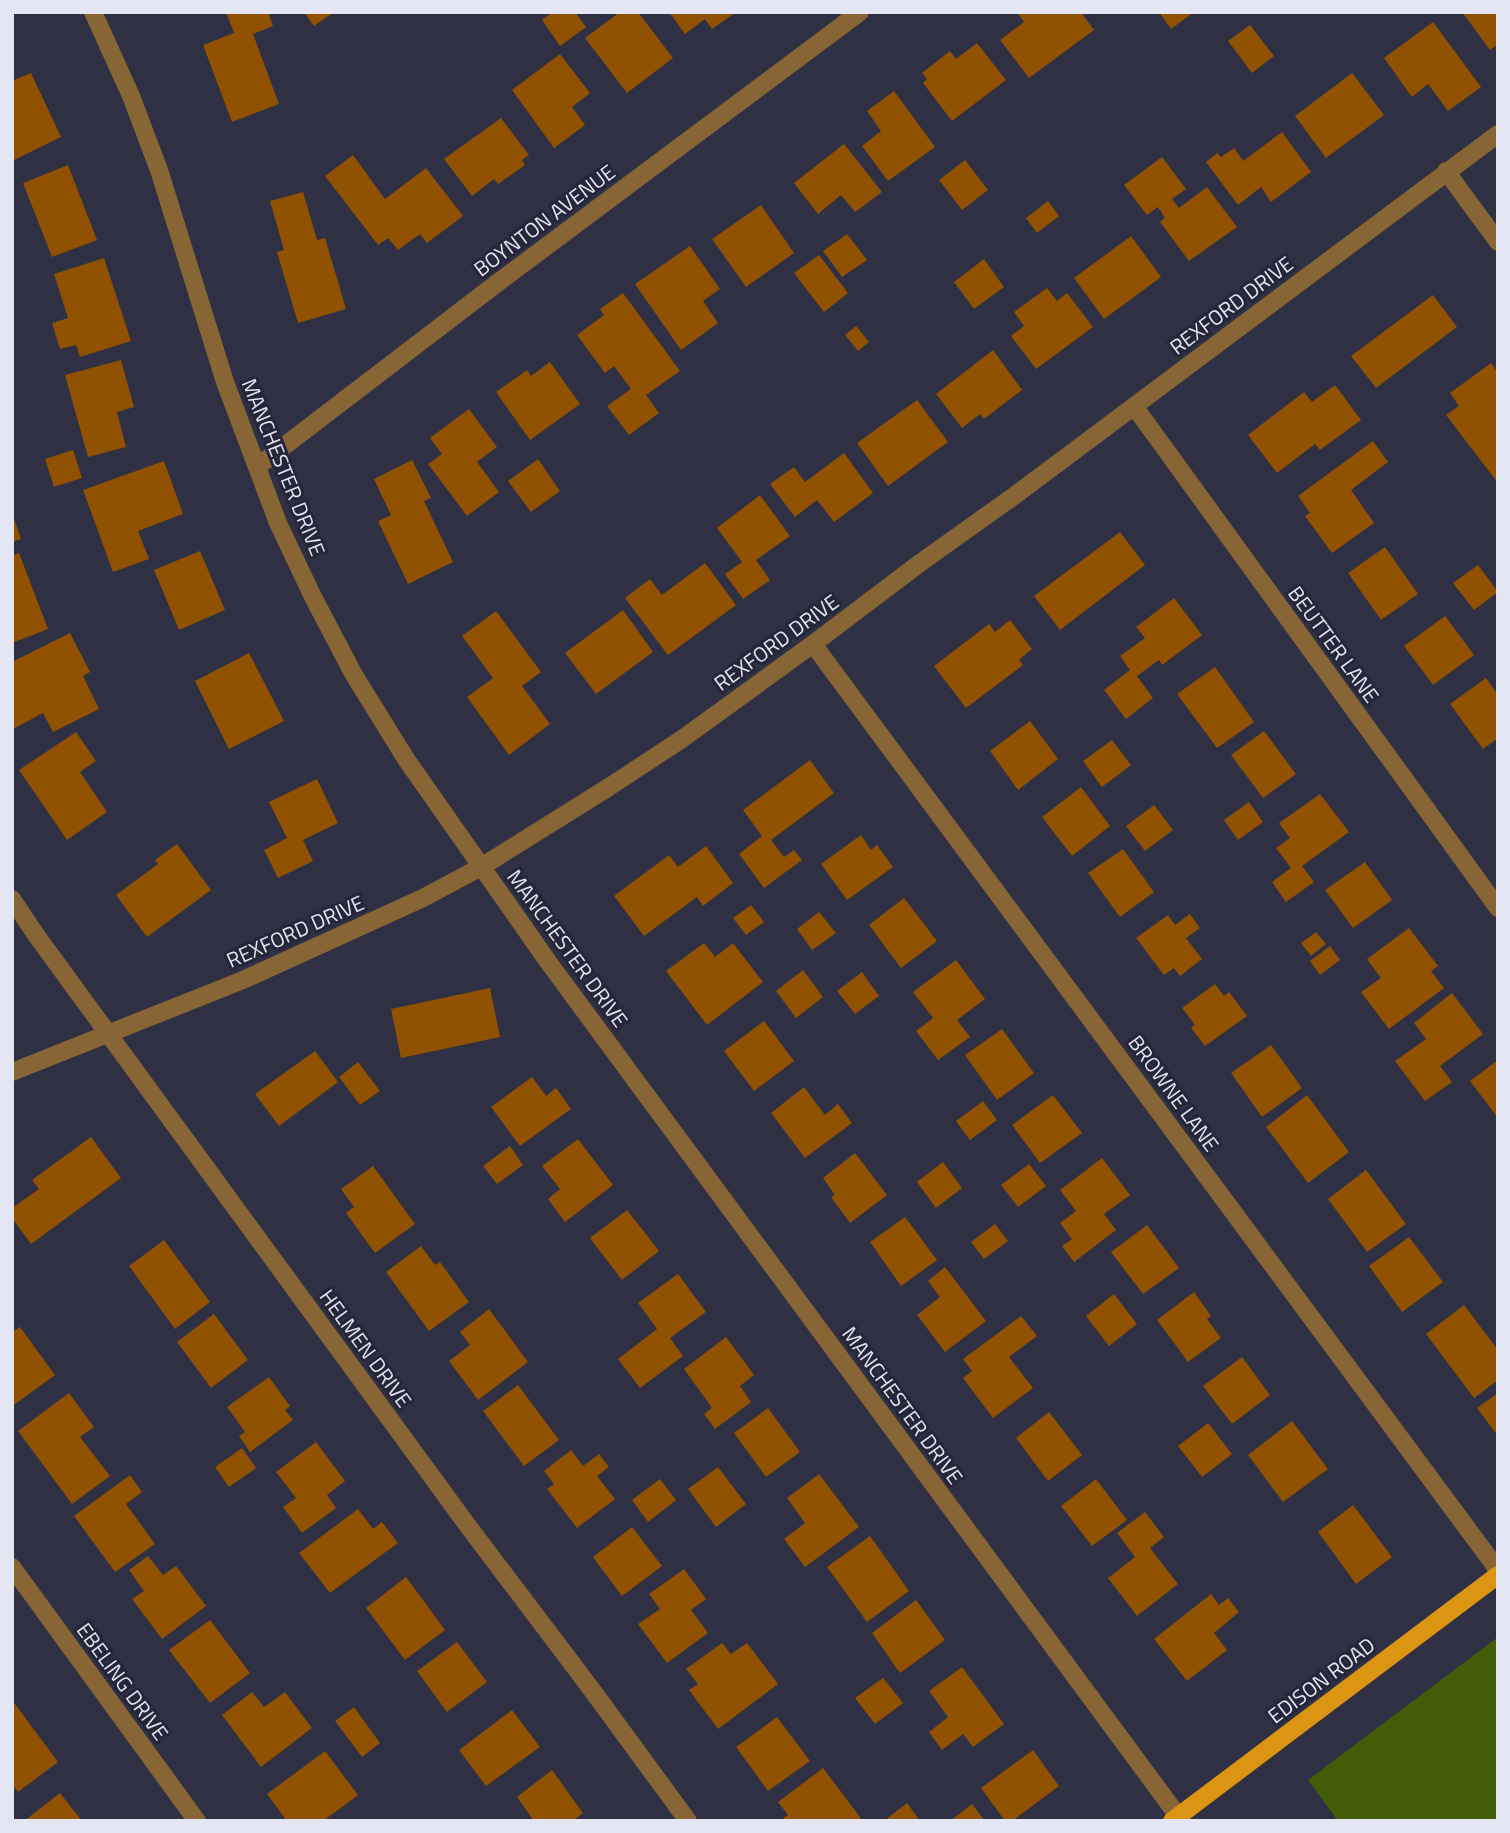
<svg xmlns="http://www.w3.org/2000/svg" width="1510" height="1833" font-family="'Titillium Web',sans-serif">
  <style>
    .green { fill: #425c07 }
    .building { fill: #905100 }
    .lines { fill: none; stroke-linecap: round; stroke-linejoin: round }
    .minor { stroke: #876535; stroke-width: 18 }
    .major { stroke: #db9513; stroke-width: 18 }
    .labels { text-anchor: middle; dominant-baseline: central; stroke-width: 6; stroke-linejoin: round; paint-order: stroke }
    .street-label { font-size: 21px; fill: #e5e6f3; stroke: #252639 }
  </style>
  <rect width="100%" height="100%" fill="#2f3044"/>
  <path class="green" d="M1498 1637V1821H1338L1308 1780Z"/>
  <path class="building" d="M226 12H268L273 26 253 34 279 104 232 122 203 45 234 33Z
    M304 12H334L314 26Z
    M553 12H575L586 27 560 46 542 20Z
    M620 12H638L673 58 627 93 585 38Z
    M669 12H736L712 29 705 19 685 34Z
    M1017 12H1081L1094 30 1029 78 1000 40 1024 22Z
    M1159 12H1194L1171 29Z
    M1462 12H1498V44L1490 50Z
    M1433 22 1481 87 1448 111 1428 84 1412 97 1384 58Z
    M1250 25 1274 56 1252 73 1228 41Z
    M977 43 1006 80 952 121 923 83 927 79 922 73 950 51 956 59Z
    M560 54 590 93 572 107 585 125 554 148 512 90Z
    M31 73 61 137 14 160 12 157V81Z
    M1352 73 1384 115 1326 158 1295 116Z
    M894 91 935 147 888 181 862 146 881 131 867 111Z
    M501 118 529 155 522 160 525 165 498 184 494 179 472 196 444 159Z
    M1282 132 1311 172 1271 202 1261 187 1238 205 1206 162 1217 153 1221 157 1234 148 1243 161Z
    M844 144 882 192 855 212 841 195 818 214 794 183Z
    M353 155 385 199 426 168 463 216 427 243 420 234 398 250 388 238 378 245 325 176Z
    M1162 157 1186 189 1172 199 1179 208 1207 187 1237 227 1189 261 1160 222 1165 218 1158 207 1147 215 1124 185Z
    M965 160 988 190 962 210 939 180Z
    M68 165 97 240 52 257 23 183Z
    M303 192 317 240 325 238 346 309 298 323 277 252 284 250 270 201Z
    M1048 201 1059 216 1037 233 1026 218Z
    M761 205 794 253 746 287 712 239Z
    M847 234 867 260 842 277 823 251Z
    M1131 236 1161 277 1104 319 1074 278Z
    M690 246 720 289 703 301 718 323 681 350 635 284Z
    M819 255 848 293 824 312 794 273Z
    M104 258 131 341 80 357 76 345 60 349 52 323 68 318 54 274Z
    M984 259 1004 287 974 309 954 282Z
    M1047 288 1057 301 1067 293 1093 327 1036 369 1011 336 1024 326 1014 312Z
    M623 293 680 371 646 395 659 413 629 435 607 406 631 389 614 366 605 373 577 335 604 315 600 309Z
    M1433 295 1457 327 1376 388 1351 356Z
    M856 326 869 342 858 351 845 335Z
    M993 350 1022 390 984 419 980 414 962 428 936 394Z
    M121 360 134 407 117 412 126 447 88 457 65 375Z
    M550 362 580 404 530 440 496 392 527 370 531 376Z
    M1491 363 1498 373V483L1446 415 1459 406 1450 393Z
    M1335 385 1361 420 1320 450 1315 444 1277 473 1248 435 1304 392 1312 402Z
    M917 400 948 442 888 486 857 443Z
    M469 409 497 447 477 462 499 492 467 516 428 464 442 454 430 438Z
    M1373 441 1388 462 1351 490 1374 523 1332 553 1305 516 1310 513 1298 496Z
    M73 450 82 478 54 487 45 459Z
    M844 453 873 493 834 522 817 500 795 517 770 484 794 467 805 482Z
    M538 459 560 491 531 512 508 481Z
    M412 460 431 498 424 501 453 562 408 584 378 521 391 515 374 479Z
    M164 461 183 514 138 531 149 559 113 572 83 490Z
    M760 495 790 536 756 560 770 580 743 599 725 574 742 562 717 528Z
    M12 513 21 539 12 542Z
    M1120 532 1145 565 1060 630 1034 596Z
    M1385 547 1418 594 1381 620 1348 573Z
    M200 551 225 610 179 630 154 570Z
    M19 553 48 629 12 643V556Z
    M705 563 736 605 668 655 625 598 650 579 662 595Z
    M1478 565 1498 592 1474 610 1453 583Z
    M1174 598 1202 635 1162 665 1159 660 1137 676 1153 698 1126 719 1104 690 1130 670 1120 656 1145 638 1136 627Z
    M623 610 653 652 596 694 565 653Z
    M496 611 541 672 522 686 550 724 509 755 467 697 493 678 462 636Z
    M1445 616 1474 655 1433 685 1404 646Z
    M1010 620 1032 649 1019 660 1023 665 966 708 934 666 989 624 995 632Z
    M70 633 90 672 83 676 99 709 53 732 43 713 13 729 12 662Z
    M249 653 284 721 229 749 195 681Z
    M1215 667 1254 722 1217 748 1177 694Z
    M1486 678 1498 695V738L1483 749 1450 704Z
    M1030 721 1058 759 1018 790 990 751Z
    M1264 731 1296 774 1263 798 1231 755Z
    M76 732 96 761 80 772 107 812 67 840 19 770Z
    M1112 740 1131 765 1102 787 1083 761Z
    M810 760 834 793 771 840 784 857 794 850 802 860 764 888 739 854 762 836 743 810Z
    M317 779 338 823 303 840 313 861 278 878 264 850 287 838 269 802Z
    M1081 787 1110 826 1072 856 1042 817Z
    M1320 794 1349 832 1302 866 1314 882 1286 902 1272 882 1291 868 1276 848 1290 838 1279 823Z
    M1249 802 1263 822 1238 840 1224 820Z
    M1154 805 1173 830 1145 851 1126 826Z
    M861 835 871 850 877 845 893 867 847 900 821 864Z
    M177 844 211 890 147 937 116 895 158 864 155 860Z
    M706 846 733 883 703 906 697 897 644 936 614 896 669 855 678 867Z
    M1123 849 1154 892 1120 917 1088 873Z
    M1365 862 1392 900 1353 928 1325 890Z
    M904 898 937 941 901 968 869 925Z
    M751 905 764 922 746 935 733 918Z
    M819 912 836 933 812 950 797 929Z
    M1190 914 1200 928 1186 938 1202 959 1180 976 1174 968 1164 975 1136 938 1168 915 1175 925Z
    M1409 928 1438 966 1431 971 1444 988 1389 1029 1361 992 1381 978 1367 959Z
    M1316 932 1326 944 1311 956 1301 943Z
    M704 943 715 957 733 943 763 982 707 1025 666 971Z
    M1330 946 1340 960 1320 975 1310 961Z
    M956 960 985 999 957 1020 970 1037 938 1060 916 1031 933 1018 913 992Z
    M803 970 823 997 796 1018 776 991Z
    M862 972 879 996 855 1014 837 991Z
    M1215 984 1224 996 1229 992 1247 1016 1205 1046 1191 1028 1195 1025 1182 1008Z
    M490 988 500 1037 401 1058 391 1009Z
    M1452 993 1483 1034 1440 1066 1452 1082 1425 1101 1395 1061 1426 1039 1414 1023Z
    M764 1021 794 1061 754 1091 724 1051Z
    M1002 1029 1034 1073 997 1100 965 1055Z
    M1271 1045 1302 1088 1262 1117 1231 1073Z
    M315 1051 338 1082 279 1126 255 1094Z
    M1498 1060V1118L1470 1081Z
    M358 1062 380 1091 360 1105 339 1077Z
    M532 1077 546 1096 556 1088 571 1109 520 1146 491 1107Z
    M804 1087 825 1115 838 1104 852 1123 805 1158 771 1113Z
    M1053 1095 1082 1133 1040 1163 1012 1125Z
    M1307 1095 1349 1152 1308 1183 1266 1127Z
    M983 1101 997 1120 970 1140 956 1121Z
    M91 1137 121 1178 31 1244 12 1218V1208L39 1189 32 1180Z
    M578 1139 613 1185 565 1222 548 1199 560 1189 542 1166Z
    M510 1146 523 1165 497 1184 483 1166Z
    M855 1153 887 1195 850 1223 831 1197 835 1195 823 1178Z
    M1102 1158 1130 1195 1104 1214 1116 1230 1074 1262 1062 1246 1072 1239 1060 1223 1076 1211 1060 1190Z
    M943 1162 962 1188 936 1208 917 1182Z
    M1029 1164 1046 1186 1018 1207 1001 1185Z
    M373 1166 415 1224 375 1253 346 1213 354 1207 341 1189Z
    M1366 1170 1406 1224 1367 1252 1328 1199Z
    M627 1210 659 1251 622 1280 590 1238Z
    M905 1217 937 1260 901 1286 870 1242Z
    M995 1224 1008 1241 984 1259 971 1242Z
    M1147 1225 1179 1268 1143 1294 1111 1252Z
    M1409 1237 1443 1282 1402 1312 1369 1266Z
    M164 1240 210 1302 175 1329 129 1266Z
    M421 1246 435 1265 440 1262 469 1302 429 1331 386 1272Z
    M945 1267 986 1321 945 1352 917 1315 940 1297 928 1281Z
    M678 1274 706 1312 670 1338 683 1356 640 1388 618 1359 657 1329 638 1303Z
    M1194 1292 1211 1316 1207 1319 1221 1338 1188 1362 1157 1320Z
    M1114 1294 1137 1324 1109 1346 1086 1316Z
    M1464 1305 1498 1350V1380L1474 1398 1426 1334Z
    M489 1309 528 1362 478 1400 449 1361 470 1345 460 1332Z
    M214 1314 248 1360 211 1388 177 1342Z
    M1021 1316 1037 1336 1009 1357 1033 1388 993 1418 963 1378 972 1371 963 1359Z
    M20 1327 55 1375 14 1405 12 1402V1332Z
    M726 1337 754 1375 740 1386 751 1402 715 1429 704 1414 712 1408 684 1369Z
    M1242 1357 1270 1395 1232 1424 1203 1386Z
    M269 1377 290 1406 285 1410 293 1420 250 1452 239 1436 245 1432 227 1407Z
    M518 1385 559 1440 524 1466 483 1411Z
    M69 1393 94 1427 80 1437 110 1476 72 1504 18 1431Z
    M1498 1393V1436L1477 1408Z
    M768 1408 800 1452 766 1477 734 1433Z
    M1049 1412 1082 1455 1048 1481 1016 1438Z
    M1292 1421 1328 1469 1283 1502 1248 1455Z
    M1208 1423 1232 1454 1202 1477 1178 1446Z
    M316 1442 345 1481 327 1495 336 1508 302 1533 283 1507 296 1498 276 1472Z
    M242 1448 256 1468 229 1487 215 1467Z
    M571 1450 583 1466 599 1454 609 1467 597 1476 615 1499 577 1528 547 1489 554 1484 544 1471Z
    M718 1467 746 1504 716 1527 688 1489Z
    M819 1474 859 1527 805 1567 784 1539 805 1523 787 1498Z
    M130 1475 142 1492 126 1504 155 1544 115 1572 74 1516Z
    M660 1479 676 1500 648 1522 632 1500Z
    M1096 1479 1127 1520 1092 1546 1061 1506Z
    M1353 1505 1392 1557 1356 1584 1318 1532Z
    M358 1509 373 1529 382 1522 398 1543 330 1593 299 1553Z
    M1145 1512 1164 1537 1150 1548 1178 1584 1137 1616 1108 1578 1135 1557 1117 1533Z
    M632 1527 662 1566 622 1596 593 1557Z
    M870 1536 909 1591 867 1622 827 1567Z
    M148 1556 163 1575 176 1566 206 1606 162 1639 132 1599 144 1591 129 1570Z
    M684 1569 706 1599 691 1610 708 1633 667 1663 638 1624 660 1609 649 1594Z
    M406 1577 445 1630 405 1660 366 1608Z
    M1211 1594 1219 1605 1228 1598 1239 1612 1214 1633 1227 1650 1187 1681 1154 1639Z
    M916 1600 945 1640 900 1673 872 1633Z
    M210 1620 250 1673 210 1703 169 1650Z
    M457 1642 487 1682 447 1712 417 1671Z
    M722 1643 731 1654 747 1643 778 1684 718 1729 689 1690 698 1684 686 1669Z
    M962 1667 1004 1724 973 1747 963 1734 942 1750 929 1732 948 1717 929 1691Z
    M883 1678 903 1703 875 1724 855 1698Z
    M252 1692 264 1707 285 1692 312 1728 261 1767 222 1715Z
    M15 1704 58 1762 18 1792 12 1785V1705Z
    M354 1707 380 1743 362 1757 335 1721Z
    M512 1710 540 1747 486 1786 459 1750Z
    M777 1717 810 1761 768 1791 736 1747Z
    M1033 1750 1059 1786 1012 1821H1005L981 1788Z
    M325 1751 358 1795 323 1821H287L267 1794Z
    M823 1768 863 1821H785L783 1818 788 1815 778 1802Z
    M552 1770 583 1813 573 1821H534L517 1797Z
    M60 1793 82 1821H24Z
    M907 1803 918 1818 914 1821H884Z
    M972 1804 985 1821H950Z"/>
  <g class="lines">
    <path class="minor" d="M93 12 131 96 159 170 225 382 278 523 313 597 354 675 406 759 549 963 1178 1816
      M1446 171 1498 242
      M1134 406 1498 908
      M258 466 496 284 860 12
      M813 644 1498 1570
      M12 899 36 935 468 1526 592 1690 688 1821
      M12 1072 243 980 423 898 481 867 609 787 682 739 813 644 920 563 1014 496 1498 134
      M12 1567 197 1821"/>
    <path class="major" d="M1172 1821 1498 1575"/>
  </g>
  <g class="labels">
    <g class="street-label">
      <text transform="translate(544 220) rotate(-37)">BOYNTON AVENUE</text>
      <text transform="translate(1231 305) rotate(-37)">REXFORD DRIVE</text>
      <text transform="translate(284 467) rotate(68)">MANCHESTER DRIVE</text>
      <text transform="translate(776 642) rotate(-36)">REXFORD DRIVE</text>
      <text transform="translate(1334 644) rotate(54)">BEUTTER LANE</text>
      <text transform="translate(295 931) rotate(-24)">REXFORD DRIVE</text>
      <text transform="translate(568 948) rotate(54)">MANCHESTER DRIVE</text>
      <text transform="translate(1174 1093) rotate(54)">BROWNE LANE</text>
      <text transform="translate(366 1348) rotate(54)">HELMEN DRIVE</text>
      <text transform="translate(903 1405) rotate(54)">MANCHESTER DRIVE</text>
      <text transform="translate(1321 1680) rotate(-37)">EDISON ROAD</text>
      <text transform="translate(123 1681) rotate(54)">EBELING DRIVE</text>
    </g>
  </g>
  <rect width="1510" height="1833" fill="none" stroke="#e5e6f3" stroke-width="28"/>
</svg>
